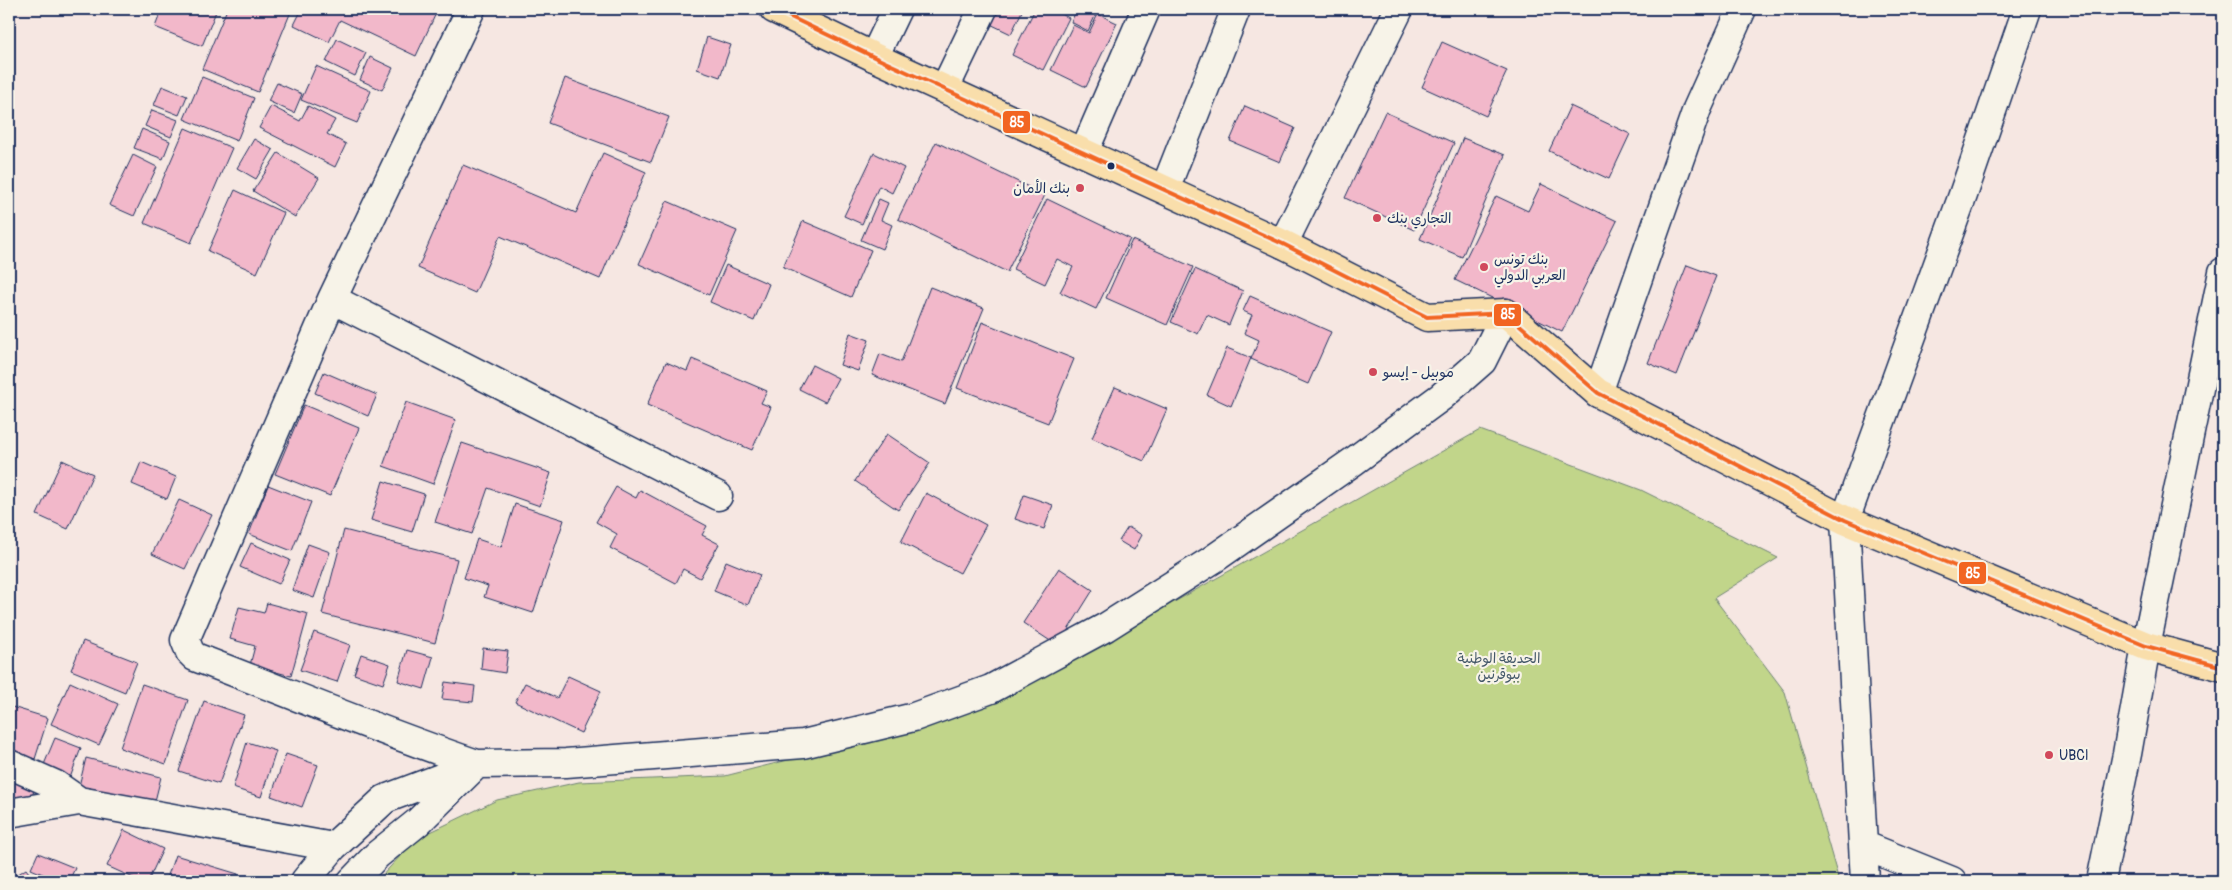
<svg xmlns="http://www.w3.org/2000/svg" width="2232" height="890" font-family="Pangolin,'Playpen Sans Arabic',sans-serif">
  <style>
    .green { fill: #c1d58a; stroke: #6e8274 }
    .building { fill: #f2b8ca; stroke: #1b2f5e }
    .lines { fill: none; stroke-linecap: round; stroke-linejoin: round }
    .pedestrian-casing { stroke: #1b2f5e; stroke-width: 31 }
    .minor-casing { stroke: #1b2f5e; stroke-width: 31 }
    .primary-casing { stroke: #1b2f5e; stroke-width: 31 }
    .pedestrian { stroke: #f7f3e8; stroke-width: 28 }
    .minor { stroke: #f7f3e8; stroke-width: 28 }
    .primary { stroke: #f9deab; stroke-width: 28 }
    .bus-1-casing { stroke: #f7f3e8; stroke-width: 8 }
    .bus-1 { stroke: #f26522; stroke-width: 4 }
    .bus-dot { fill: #1b2f5e; stroke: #f7f3e8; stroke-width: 2 }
    .poi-dot { fill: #d1495b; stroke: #f7f3e8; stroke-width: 2 }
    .labels { text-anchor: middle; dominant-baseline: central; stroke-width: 4.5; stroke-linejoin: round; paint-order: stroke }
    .poi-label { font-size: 14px; fill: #1b2f5e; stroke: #f7f3e8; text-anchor: start }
    .park-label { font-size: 14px; fill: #445869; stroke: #f7f3e8 }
    .line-badge { stroke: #f7f3e8; stroke-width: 2 }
    .badge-label { font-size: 14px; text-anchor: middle; font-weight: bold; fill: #fff }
  </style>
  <rect width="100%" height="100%" fill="#f6e7e2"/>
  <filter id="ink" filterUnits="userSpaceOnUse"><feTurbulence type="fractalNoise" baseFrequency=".02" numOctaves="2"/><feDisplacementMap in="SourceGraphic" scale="10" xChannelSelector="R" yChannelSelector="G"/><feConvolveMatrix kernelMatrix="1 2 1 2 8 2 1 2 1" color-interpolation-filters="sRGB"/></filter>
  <g filter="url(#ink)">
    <path class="green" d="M1480 430 1641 490 1778 558 1714 598 1785 692 1839 881H377L416 839 497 800 579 782 725 776 903 731 1080 655Z"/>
    <path class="building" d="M162 9H217L202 46 155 27Z
      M227 9H292L258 92 202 69Z
      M302 9H438L416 56 340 20 329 42 294 25Z
      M992 9H1023L1011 34 986 22Z
      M1035 9H1052L1069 18 1043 70 1012 55Z
      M1077 9H1091L1097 12 1088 31 1071 22Z
      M1098 14 1117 23 1086 87 1051 70 1073 25 1089 33Z
      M707 37 731 45 720 77 697 69Z
      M337 39 366 53 355 76 326 62Z
      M1442 42 1507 71 1486 116 1422 87Z
      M370 57 393 68 382 90 360 80Z
      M316 66 371 91 357 123 301 100Z
      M202 77 254 98 237 141 184 119Z
      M565 78 669 117 651 162 548 123Z
      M277 83 302 94 294 113 268 101Z
      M162 86 187 96 179 115 154 105Z
      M271 106 300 121 308 106 335 120 327 134 346 144 335 167 259 128Z
      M1245 106 1295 128 1280 162 1230 141Z
      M1570 106 1630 134 1609 179 1549 151Z
      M152 110 178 120 171 137 145 126Z
      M1385 112 1454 143 1414 230 1345 198Z
      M185 128 232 148 191 243 144 223Z
      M142 129 170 141 163 159 134 148Z
      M1463 138 1505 155 1462 257 1420 239Z
      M254 139 273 150 256 179 237 168Z
      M936 142 1045 195 1007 272 898 219Z
      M278 153 319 178 295 217 253 191Z
      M603 153 646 172 600 279 500 236 475 293 418 268 463 165 576 213Z
      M874 153 904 168 892 193 879 186 862 224 844 216Z
      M133 155 157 167 134 216 109 205Z
      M1541 184 1617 221 1562 332 1455 280 1496 196 1528 211Z
      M235 190 284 213 257 273 208 251Z
      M879 199 888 203 881 220 892 225 882 249 861 240Z
      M1047 199 1130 239 1096 309 1060 292 1073 267 1057 259 1045 284 1013 269Z
      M667 201 737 231 709 295 639 264Z
      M803 221 871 250 851 297 783 267Z
      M1132 240 1193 267 1167 325 1106 298Z
      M726 265 769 284 754 321 710 302Z
      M1687 265 1716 276 1677 375 1648 363Z
      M1195 269 1243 291 1229 325 1207 315 1198 334 1171 322Z
      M930 287 984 308 945 404 872 375 880 354 901 362Z
      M1250 296 1331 332 1308 384 1251 359 1259 340 1244 333 1252 315 1243 311Z
      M982 322 1074 359 1048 423 957 388Z
      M850 333 869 340 858 371 840 365Z
      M1227 348 1251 358 1231 406 1207 395Z
      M692 359 767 391 761 403 771 407 752 450 647 405 666 362 687 371Z
      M812 365 838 378 825 402 799 389Z
      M324 372 377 395 368 416 315 393Z
      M1115 387 1167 409 1144 461 1092 438Z
      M406 402 456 420 433 484 383 466Z
      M304 405 359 428 330 496 275 474Z
      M887 434 930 463 898 510 855 481Z
      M462 443 551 473 540 506 488 488 472 534 435 522Z
      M62 460 93 474 68 529 37 515Z
      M141 462 176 477 167 499 132 484Z
      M383 481 424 494 412 532 371 520Z
      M268 485 311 502 292 551 249 534Z
      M616 487 636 498 640 490 707 526 702 535 719 544 700 578 683 569 676 583 610 548 617 534 596 522Z
      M926 493 986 525 960 573 901 542Z
      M1024 495 1053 505 1044 529 1015 519Z
      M179 500 212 515 185 569 152 554Z
      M515 504 564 520 533 613 484 597 488 586 464 578 477 539 501 547Z
      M1128 527 1142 535 1134 550 1119 541Z
      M344 530 457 559 435 643 322 614Z
      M251 543 290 560 279 584 240 567Z
      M308 544 330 552 314 598 292 590Z
      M726 561 760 575 748 605 714 591Z
      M1059 568 1093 590 1058 646 1023 623Z
      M267 603 308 614 291 676 250 665 255 646 230 639 239 607 264 613Z
      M314 632 350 645 337 682 300 670Z
      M83 641 137 662 125 692 71 670Z
      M483 648 508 651 505 673 481 669Z
      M407 650 433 657 424 689 398 681Z
      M361 654 390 664 383 684 354 674Z
      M568 676 601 691 581 733 515 702 525 683 557 698Z
      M70 682 118 704 99 745 51 724Z
      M445 682 475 686 473 702 442 699Z
      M142 684 188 700 166 764 120 748Z
      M204 701 244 715 219 784 179 771Z
      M9 706 48 718 35 759 9 751Z
      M55 738 81 748 70 778 43 767Z
      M247 742 276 751 261 797 233 788Z
      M286 754 318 765 302 807 271 796Z
      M86 758 161 777 153 809 78 790Z
      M9 780 35 788 28 807 9 801Z
      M124 830 163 849 148 881H140L107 866Z
      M38 853 75 868 69 881H59L31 869Z
      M175 855 238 874 236 881H166Z
      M26 869 35 881H9V880Z"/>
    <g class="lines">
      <g class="pedestrian-casing">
        <path id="pedestrian" d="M874 57 897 9
          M945 88 983 9
          M1084 152 1146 9
          M1165 189 1236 9"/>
      </g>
      <g class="minor-casing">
        <path id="minor" d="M471 9 332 299 185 640 190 652 195 657C289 693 382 732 477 764
          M1283 244 1399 9
          M332 299 718 496
          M1598 393 1697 109 1742 9
          M9 764 56 785 79 801
          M9 813 79 801 333 847
          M1863 845 1952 881
          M305 881 333 847 385 799 467 768
          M352 881 377 855 418 822 477 764 566 763 803 744 914 717 991 689 1106 627 1212 560 1354 461 1441 397 1482 361 1506 313
          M1865 881 1845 520 1963 195 2027 9
          M2101 881 2127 754 2146 646 2223 272"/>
      </g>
      <g class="primary-casing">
        <path id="primary" d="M774 9 874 57 1283 244 1427 317 1506 313 1598 393 1845 520 2146 646 2223 667"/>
      </g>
      <use href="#pedestrian" class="pedestrian"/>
      <use href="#minor" class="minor"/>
      <use href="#primary" class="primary"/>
      <g class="bus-1-casing">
        <path id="bus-1" d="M774 9 874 57 1283 244 1427 317 1506 313 1598 393 1845 520 2146 646 2223 667"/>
      </g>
      <use href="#bus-1" class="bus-1"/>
    </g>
  </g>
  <circle class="bus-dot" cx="1111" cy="166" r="4.5"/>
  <g class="poi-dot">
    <circle cx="1080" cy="188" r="5"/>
    <circle cx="1377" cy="218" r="5"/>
    <circle cx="1484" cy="267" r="5"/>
    <circle cx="1373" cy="372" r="5"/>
    <circle cx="2049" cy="755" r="5"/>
  </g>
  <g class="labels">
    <g class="poi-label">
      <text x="1070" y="188" text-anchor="end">بنك الأمان</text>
      <text x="1387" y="218">التجاري بنك</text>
      <text x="1494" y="259">بنك تونس<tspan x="1494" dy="16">العربي الدولي</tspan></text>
      <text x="1383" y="372">موبيل - إيسو</text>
      <text x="2059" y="755">UBCI</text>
    </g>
    <g class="park-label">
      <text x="1499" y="658">الحديقة الوطنية<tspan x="1499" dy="16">ببوقرنين</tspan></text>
    </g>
  </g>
  <g class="line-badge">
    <rect x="1002" y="110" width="29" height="24" rx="5" fill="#f26522"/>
    <rect x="1493" y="303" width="29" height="24" rx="5" fill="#f26522"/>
    <rect x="1958" y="561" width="29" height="24" rx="5" fill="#f26522"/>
  </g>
  <g class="badge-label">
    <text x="1017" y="127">85</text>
    <text x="1508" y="319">85</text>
    <text x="1973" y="578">85</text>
  </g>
  <rect width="2232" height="890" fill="none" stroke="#f7f3e8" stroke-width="30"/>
  <rect x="15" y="15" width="2202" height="860" fill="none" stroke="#1b2f5e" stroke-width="2" filter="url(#ink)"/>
</svg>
